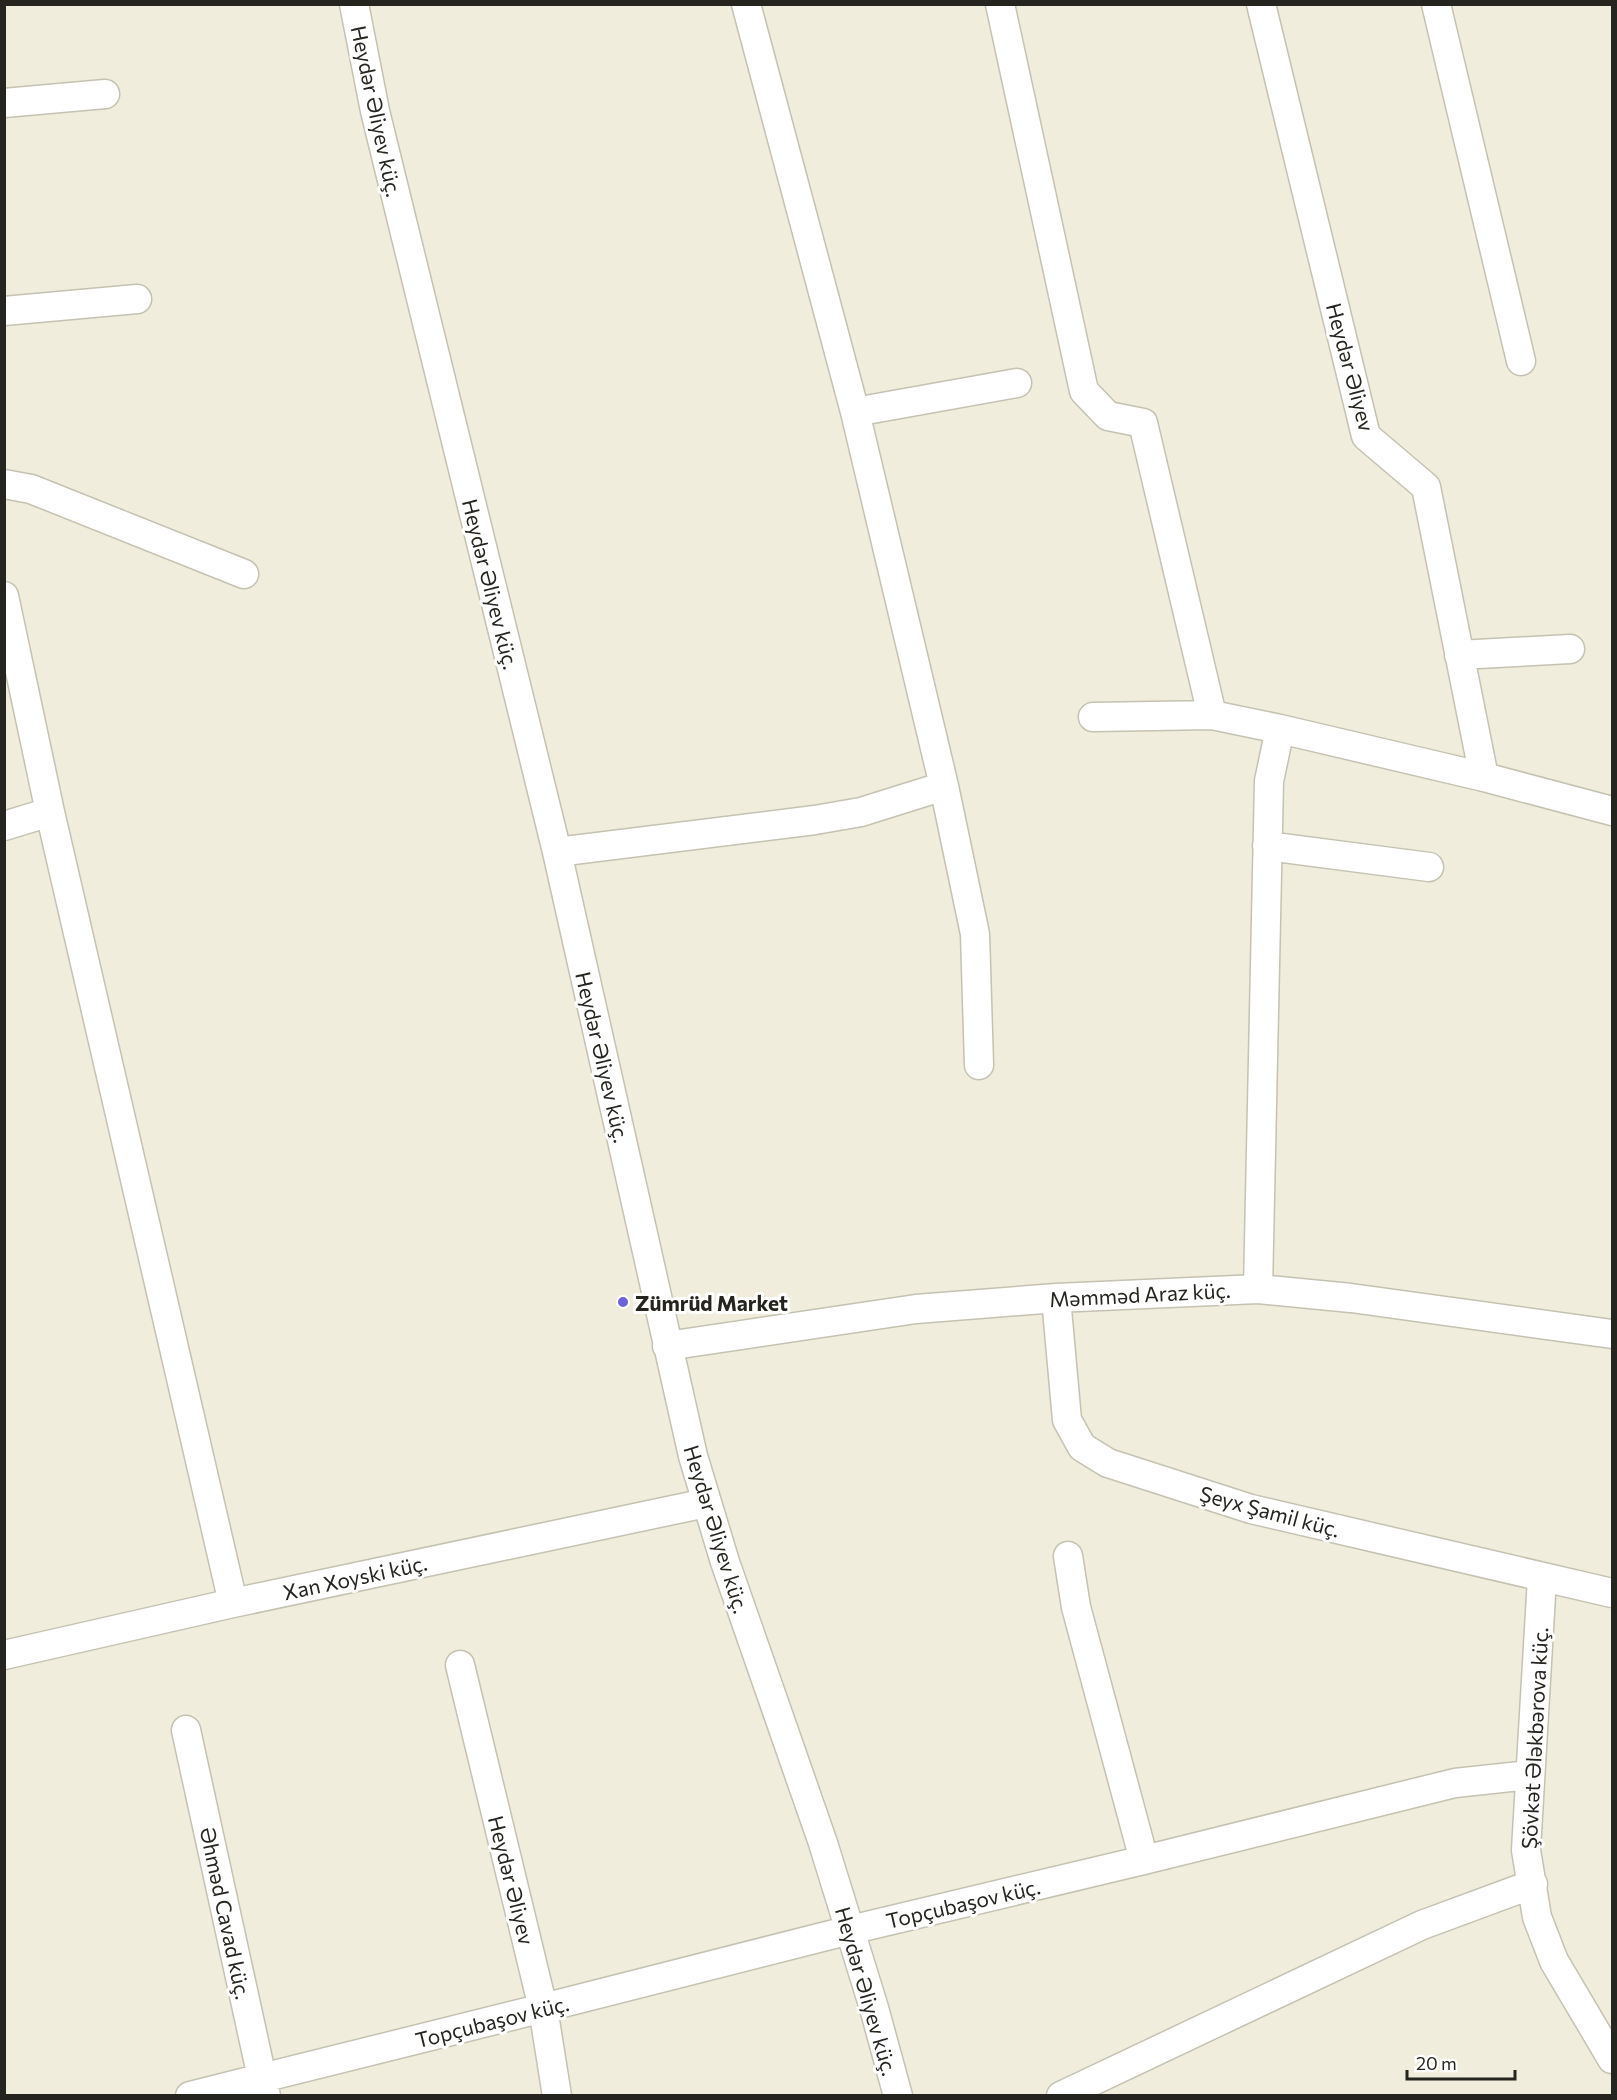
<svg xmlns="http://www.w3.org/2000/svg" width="1617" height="2100" font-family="Commissioner,sans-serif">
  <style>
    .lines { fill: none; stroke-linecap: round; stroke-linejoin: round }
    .minor-casing { stroke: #c5c2b1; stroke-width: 31 }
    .minor { stroke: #fff; stroke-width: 28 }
    .poi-dot { fill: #6c62dc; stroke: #fff; stroke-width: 2 }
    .labels { text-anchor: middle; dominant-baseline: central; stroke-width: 6; stroke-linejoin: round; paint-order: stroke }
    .street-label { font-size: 21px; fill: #25241e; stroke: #fff }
    .poi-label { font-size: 21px; font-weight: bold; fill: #25241e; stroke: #fff; text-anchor: start }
  </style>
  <rect width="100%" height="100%" fill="#f0eddc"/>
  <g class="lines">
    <g class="minor-casing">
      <path id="minor" d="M354 4 375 111 557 852 693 1456 725 1562 823 1843 874 2008 898 2096
        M746 4 855 412 944 786 975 934 979 1065
        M1000 4 1084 391 1108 416 1143 423 1212 715
        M1261 4 1366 436 1426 487 1484 777
        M1436 4 1521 361
        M4 103 105 94
        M4 311 137 299
        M855 412 1017 383
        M4 484 31 489 244 574
        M4 596 50 812 233 1603
        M1459 655 1570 649
        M1093 717 1212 715 1280 729 1484 777 1612 811
        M4 826 50 812
        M1267 846 1429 867
        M557 852 815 820 861 812 944 786
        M1258 1289 1269 781 1280 729
        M1056 1298 1067 1420 1082 1447 1108 1463 1251 1509 1612 1593
        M667 1346 916 1309 1056 1298 1258 1289 1351 1298 1612 1334
        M1068 1556 1076 1607 1144 1860
        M1542 1578 1526 1850 1537 1917 1554 1961 1612 2059
        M4 1655 233 1603 706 1503
        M460 1665 543 2008 557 2096
        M186 1730 266 2096
        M190 2096 543 2008 850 1930 1144 1860 1455 1783 1530 1775
        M1061 2096 1422 1925 1533 1884"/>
    </g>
    <use href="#minor" class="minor"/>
  </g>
  <circle class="poi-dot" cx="623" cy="1302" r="6"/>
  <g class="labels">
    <g class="street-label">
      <text transform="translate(377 111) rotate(78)">Heydər Əliyev küç.</text>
      <text transform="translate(1351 367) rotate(75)">Heydər Əliyev</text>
      <text transform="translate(491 584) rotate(76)">Heydər Əliyev küç.</text>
      <text transform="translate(603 1057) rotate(77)">Heydər Əliyev küç.</text>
      <text transform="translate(1140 1294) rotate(-3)">Məmməd Araz küç.</text>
      <text transform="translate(1270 1511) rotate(15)">Şeyx Şamil küç.</text>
      <text transform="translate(717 1529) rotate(73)">Heydər Əliyev küç.</text>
      <text transform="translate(355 1577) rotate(-12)">Xan Xoyski küç.</text>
      <text transform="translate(1534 1738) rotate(-87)">Şövkət Ələkbərova küç.</text>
      <text transform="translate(512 1880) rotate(76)">Heydər Əliyev</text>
      <text transform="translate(963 1903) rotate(-13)">Topçubaşov küç.</text>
      <text transform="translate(226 1913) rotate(78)">Əhməd Cavad küç.</text>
      <text transform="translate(867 1991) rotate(74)">Heydər Əliyev küç.</text>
      <text transform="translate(492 2021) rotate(-14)">Topçubaşov küç.</text>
    </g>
    <g class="poi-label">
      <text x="635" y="1302">Zümrüd Market</text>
    </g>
  </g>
  <rect width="1617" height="2100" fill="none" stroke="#25241e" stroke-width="12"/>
  <path d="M1407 2070v9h108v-9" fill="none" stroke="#25241e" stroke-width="3"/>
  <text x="1416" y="2070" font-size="18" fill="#25241e" stroke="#ffffff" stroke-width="4.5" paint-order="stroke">20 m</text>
</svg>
